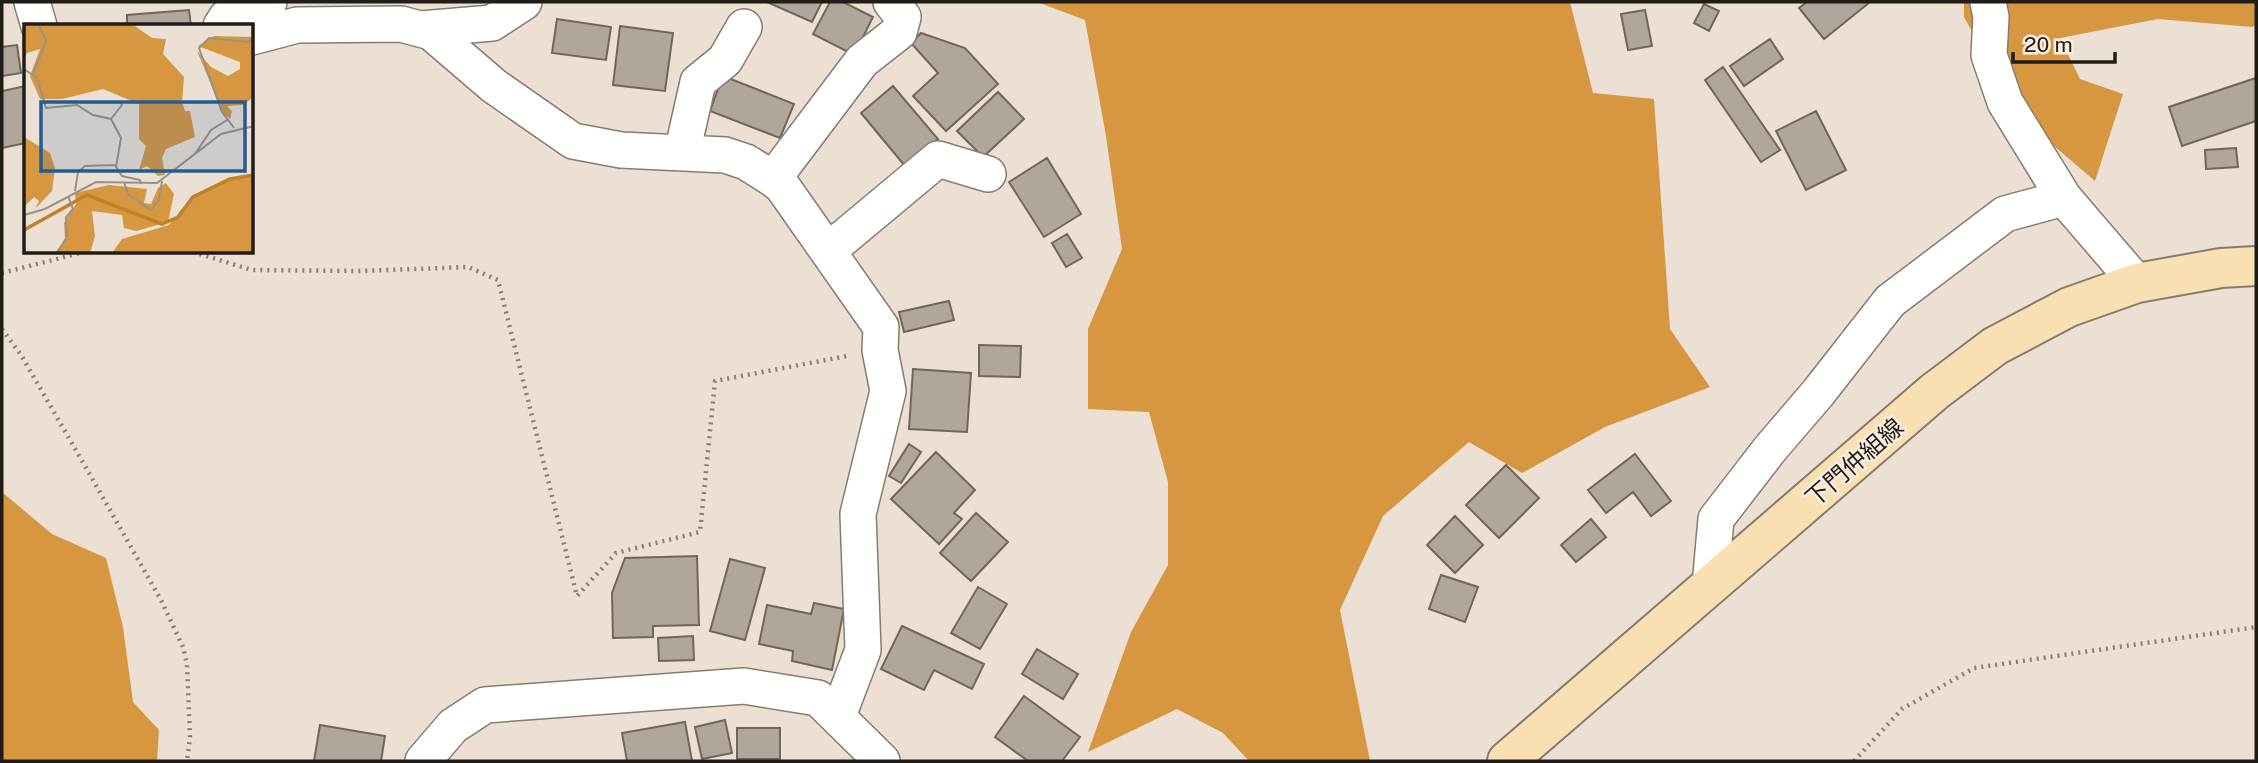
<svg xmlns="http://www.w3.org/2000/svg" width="2258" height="763" font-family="'Public Sans','Noto Sans JP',sans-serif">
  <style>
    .forest { fill: #d79640 }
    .building { fill: #b1a69b; stroke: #70665b; stroke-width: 2 }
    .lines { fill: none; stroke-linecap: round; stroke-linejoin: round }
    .street-casing { stroke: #857c70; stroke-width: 38 }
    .secondary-casing { stroke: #857c70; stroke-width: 42 }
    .path { stroke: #888078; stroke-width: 4.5; stroke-dasharray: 2 5; stroke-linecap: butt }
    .street { stroke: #fff; stroke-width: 35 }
    .secondary { stroke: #f9e0b3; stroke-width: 38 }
    .labels { text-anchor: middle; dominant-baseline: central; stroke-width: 5; stroke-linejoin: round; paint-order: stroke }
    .street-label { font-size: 24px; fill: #201c18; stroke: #f8ede0 }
    .inset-river { fill: none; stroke: #c18227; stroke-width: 3.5 }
    .inset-road { fill: none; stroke: #9a9288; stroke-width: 2 }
    .view { fill: #235c94; fill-opacity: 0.15; stroke: #235c94; stroke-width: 3.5 }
    .inset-edge { fill: none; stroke: #201c18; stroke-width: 3.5 }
  </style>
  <rect width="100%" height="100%" fill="#ebe0d3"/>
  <path class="forest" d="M1037 2H1570L1593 93 1654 99 1670 329 1710 387 1605 427 1522 473 1469 442 1383 516 1340 610 1370 761H1249L1223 733 1177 709 1088 752 1131 632 1168 565V482L1149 412 1088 409V329L1122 249 1106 136 1085 20Z
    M1964 2H2256V25L2252 27 2158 19 2060 38 2080 79 2123 94 2095 181 2019 116 1964 17Z
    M2 492 52 534 106 558 123 627 133 702 159 730 157 761H2Z"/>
  <path class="building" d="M767 2H822L812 22Z
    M830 2H843L873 17 854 55 813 34Z
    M1807 2H1870L1824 39 1799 8Z
    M1704 4 1719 11 1709 31 1694 23Z
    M189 10 191 26H127V15Z
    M1645 10 1652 46 1628 50 1621 14Z
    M557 19 611 27 606 60 552 53Z
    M620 26 673 33 665 91 613 85Z
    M921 33 965 48 998 84 946 131 913 96 938 73 911 43Z
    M1770 39 1783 59 1744 86 1730 66Z
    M17 45 21 73 2 76V47Z
    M1723 67 1780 150 1761 162 1705 80Z
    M723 76 794 104 780 138 710 111Z
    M2256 78V121L2182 146 2169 107Z
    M26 86V143L2 148V91Z
    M893 86 938 139 905 166 861 113Z
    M998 92 1024 119 983 157 957 131Z
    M1816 111 1846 170 1806 190 1776 131Z
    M2236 148 2238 167 2206 169 2205 150Z
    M1047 158 1081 214 1044 237 1009 182Z
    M1067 234 1082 258 1066 267 1052 243Z
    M949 301 954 320 904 332 899 312Z
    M979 345 1021 346 1020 377 979 376Z
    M913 369 971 373 967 432 909 429Z
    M909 444 921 452 901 483 889 476Z
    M936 452 975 490 954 513 962 519 939 544 891 499Z
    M1635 454 1671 501 1651 516 1633 492 1606 513 1588 490Z
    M1506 465 1539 498 1499 538 1466 505Z
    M976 513 1008 542 971 581 940 553Z
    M1455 516 1483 545 1455 573 1427 545Z
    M1591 519 1606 537 1576 562 1561 545Z
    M697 556 699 625 653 626V637L613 638 612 593 625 558Z
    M730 559 765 568 745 640 710 631Z
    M1441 575 1478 587 1465 622 1429 609Z
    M978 587 1007 604 980 649 951 633Z
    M814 603 844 609 832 670 792 661 793 651 759 644 767 605 811 614Z
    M902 626 984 664 972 689 934 670 924 690 881 669Z
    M693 636 694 660 659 661 658 638Z
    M1037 649 1078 674 1063 699 1022 674Z
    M1024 696 1080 737 1062 761H1028L995 737Z
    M725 720 732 753 702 759 695 727Z
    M685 722 692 761H627L622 733Z
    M320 725 385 736 381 761H314Z
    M737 728H780V759H737Z"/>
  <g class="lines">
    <g class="street-casing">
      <path id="street" d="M32 2 39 26
        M1988 2 1991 17 1989 55 2005 102 2064 198 2137 283
        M221 26 226 18 269 2
        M421 29 492 23 524 2
        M252 37 297 25 401 24 431 32 494 86 573 141 621 150 725 155 746 162 773 179 782 186 881 327 880 350 888 391 858 514 863 650 838 716
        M682 153 698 82 725 60 744 27
        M773 179 862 61 899 32 903 17 891 2
        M829 250 938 159 988 174
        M1710 586 1716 519 1770 449 1818 393 1890 301 2005 214 2064 198
        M423 761 453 726 485 705 744 686 818 698 882 761"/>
    </g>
    <g class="secondary-casing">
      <path id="secondary" d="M1507 761 1934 392 1995 346 2069 307 2137 283 2221 268 2256 266"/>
    </g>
    <path class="path" d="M193 252 252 270 360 271 468 267 498 280 577 596 616 553 700 532 715 381 847 356
      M2 273 84 252
      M2 329 21 355 85 466 161 600 183 647 187 664 190 737 187 761
      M1854 761 1902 709 1974 668 2256 627"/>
    <use href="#street" class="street"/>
    <use href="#secondary" class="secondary"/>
  </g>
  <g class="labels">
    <g class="street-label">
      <text transform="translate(1854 462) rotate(-41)">下門仲組線</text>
    </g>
  </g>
  <g transform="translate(24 24)">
    <rect width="229" height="229" fill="#ebe0d3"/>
    <path d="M0 0H108L128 14 142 15 139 30 160 53 158 78 161 87H166L171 113 142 125 138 134 141 151 134 152 123 142 115 146 122 122 115 115V80L79 65 38 75H16L6 52 16 25 3 29 0 35ZM229 7V73L220 81 203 82 208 87 206 95 199 89 173 27 187 43 204 52 216 45V38L174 22 190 12 228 13ZM0 113 26 129 31 144 28 167 11 185 15 177 10 173 0 183ZM230 152 229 229H88L98 215 145 201 165 177 204 154ZM142 159 150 170 144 198 112 207 100 204 98 191 68 187 71 212 66 229H31L41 215 40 199 52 180 51 169 85 161 123 165 120 179 127 180 134 164Z" fill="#d79640"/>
    <path class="inset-river" d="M0 206 63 171 138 200 154 193 169 173 206 155 230 151"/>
    <path class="inset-road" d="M0 45 13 54 22 84 53 81 69 91 87 95 97 114 92 143M9 51 22 16 14 0M87 95 98 81 96 77M210 104 198 88 175 24 185 14 224 18 230 14M171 130 187 106 203 96M100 158 104 170 127 186 135 175 138 157M51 167 54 148 61 142 91 141 98 152 116 156 117 160M0 191 21 185 72 158 133 159 197 110 230 102M33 229 43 213 42 193 49 185 44 172"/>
    <path class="view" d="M17 78H221V147H17Z"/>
    <rect width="229" height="229" class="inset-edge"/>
  </g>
  <rect width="2258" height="763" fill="none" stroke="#201c18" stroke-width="7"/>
  <path d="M2013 52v10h102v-10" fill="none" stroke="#201c18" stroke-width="3.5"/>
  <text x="2024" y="52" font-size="21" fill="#201c18" stroke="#f8ede0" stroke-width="5" paint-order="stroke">20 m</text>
</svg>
